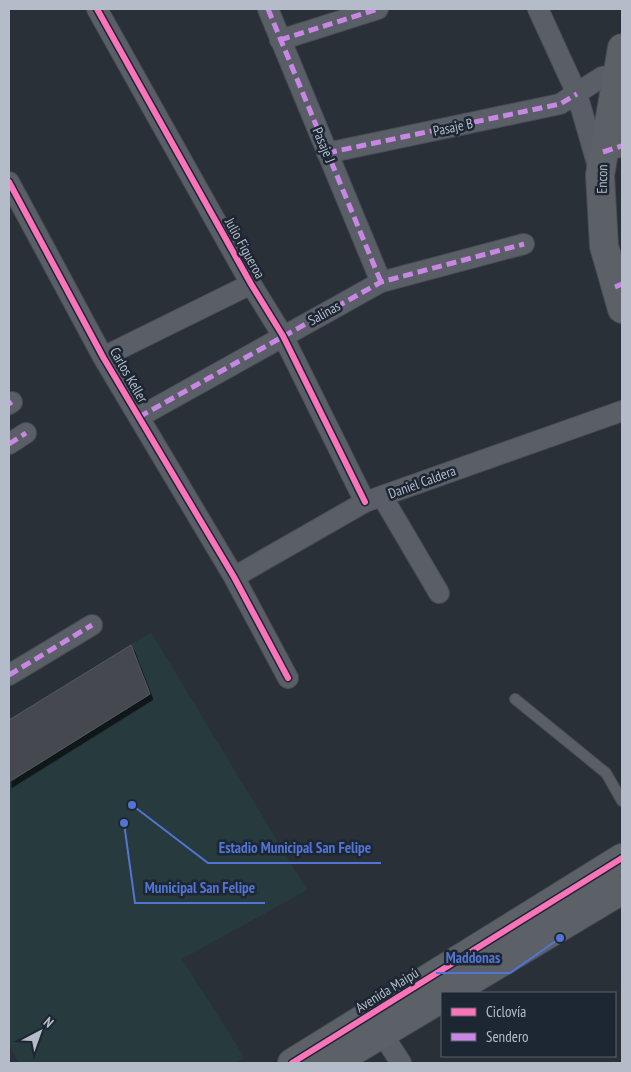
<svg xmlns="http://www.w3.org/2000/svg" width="631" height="1072" font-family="'PT Sans Narrow',sans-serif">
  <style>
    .green { fill: #273a3e }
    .building { fill: #444950; stroke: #52575f; filter: url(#shadow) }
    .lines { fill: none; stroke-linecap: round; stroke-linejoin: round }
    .service-casing { stroke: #484c53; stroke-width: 12 }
    .minor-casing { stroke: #484c53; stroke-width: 22 }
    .primary-casing { stroke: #484c55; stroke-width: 30 }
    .service { stroke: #5a5e66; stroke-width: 10 }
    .minor { stroke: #5a5e66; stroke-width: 20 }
    .primary { stroke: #5c6168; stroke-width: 28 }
    .quiet { stroke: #c787e3; stroke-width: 5; stroke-dasharray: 10 5; stroke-linecap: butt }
    .cycleway-casing { stroke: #1d2633; stroke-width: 9 }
    .cycleway { stroke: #fb73b8; stroke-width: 6 }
    .labels { text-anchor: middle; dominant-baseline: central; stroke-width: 5; stroke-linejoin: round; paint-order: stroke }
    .street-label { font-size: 14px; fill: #b4bcc9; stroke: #1d2633 }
    .leader { fill: none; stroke: #5274d3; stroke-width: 2 }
    .callout-dot { fill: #5274d3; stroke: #1d2633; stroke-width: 2 }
    .callout-label { font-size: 15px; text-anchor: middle; font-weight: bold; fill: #5274d3; stroke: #1d2633; stroke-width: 5; stroke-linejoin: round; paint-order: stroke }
  </style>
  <defs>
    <filter id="shadow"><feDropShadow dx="3" dy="5.5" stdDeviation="0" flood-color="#0009"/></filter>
  </defs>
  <rect width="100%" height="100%" fill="#2a3038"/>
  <path class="green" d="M151 632 307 890 182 959 245 1058 235 1063H19L9 1046V720Z"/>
  <path class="building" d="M131 645 150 694 9 782V720Z"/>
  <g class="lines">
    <g class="service-casing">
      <path id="service" d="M515 699 606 773 622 801"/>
    </g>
    <g class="minor-casing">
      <path id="minor" d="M97 9 251 284 283 336 365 502
        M268 9 381 282
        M538 9 577 94 599 170
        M280 40 378 9
        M603 152 622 146
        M327 153 560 104 602 77 618 75
        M9 182 103 357 234 577 288 678
        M103 357 251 284
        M9 404 12 402
        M139 417 381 282 524 244
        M9 444 26 433
        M382 496 439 593
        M234 577 365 502 622 411
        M9 675 92 625
        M376 1024 401 1063"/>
    </g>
    <g class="primary-casing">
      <path id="primary" d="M622 48 600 175 604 246 622 309
        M450 993 622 890
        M292 1063 622 858
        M333 1063 442 998"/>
    </g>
    <use href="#service" class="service"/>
    <use href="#minor" class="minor"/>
    <use href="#primary" class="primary"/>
    <path class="quiet" d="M268 9 381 282
      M280 40 378 9
      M603 152 622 146
      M327 153 560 104 577 94
      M615 287 622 284
      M9 404 12 402
      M139 417 381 282 524 244
      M9 444 26 433
      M9 675 92 625"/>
    <g class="cycleway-casing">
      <path id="cycleway" d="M97 9 251 284 283 336 365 502
        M9 182 103 357 234 577 288 678
        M292 1063 622 858"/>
    </g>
    <use href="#cycleway" class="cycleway"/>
  </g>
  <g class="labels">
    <g class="street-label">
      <text transform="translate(453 127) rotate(-12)">Pasaje B</text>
      <text transform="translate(324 145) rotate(67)">Pasaje J</text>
      <text transform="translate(602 179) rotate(-89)">Encon</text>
      <text transform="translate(245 248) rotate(61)">Julio Figueroa</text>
      <text transform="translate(324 313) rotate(-29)">Salinas</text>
      <text transform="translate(129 375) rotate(60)">Carlos Keller</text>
      <text transform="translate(422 482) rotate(-20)">Daniel Caldera</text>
      <text transform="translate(387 990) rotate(-32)">Avenida Maipú</text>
    </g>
  </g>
  <path class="leader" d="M132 805L208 863H381M124 823L135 903H265M560 938L510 973H436"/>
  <g class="callout-dot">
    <circle cx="132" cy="805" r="5"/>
    <circle cx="124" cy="823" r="5"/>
    <circle cx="560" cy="938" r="5"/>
  </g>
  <g class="callout-label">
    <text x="295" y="853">Estadio Municipal San Felipe</text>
    <text x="200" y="893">Municipal San Felipe</text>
    <text x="473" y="963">Maddonas</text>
  </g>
  <rect width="631" height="1072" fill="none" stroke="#b4bcc9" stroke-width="20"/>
  <rect x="441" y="992" width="175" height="65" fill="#1d2633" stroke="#59626f"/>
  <rect x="451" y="1008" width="25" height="8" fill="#fb73b8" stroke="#59626f"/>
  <text x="486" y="1017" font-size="15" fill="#b4bcc9">Ciclovía</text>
  <rect x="451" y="1033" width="25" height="8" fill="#c787e3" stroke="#59626f"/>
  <text x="486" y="1042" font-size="15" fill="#b4bcc9">Sendero</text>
  <g transform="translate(40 1032) rotate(41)" stroke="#1d2633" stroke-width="4" paint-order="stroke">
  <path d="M0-4L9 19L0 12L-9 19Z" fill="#b4bcc9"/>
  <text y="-8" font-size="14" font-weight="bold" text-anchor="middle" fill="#b4bcc9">N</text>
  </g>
</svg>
